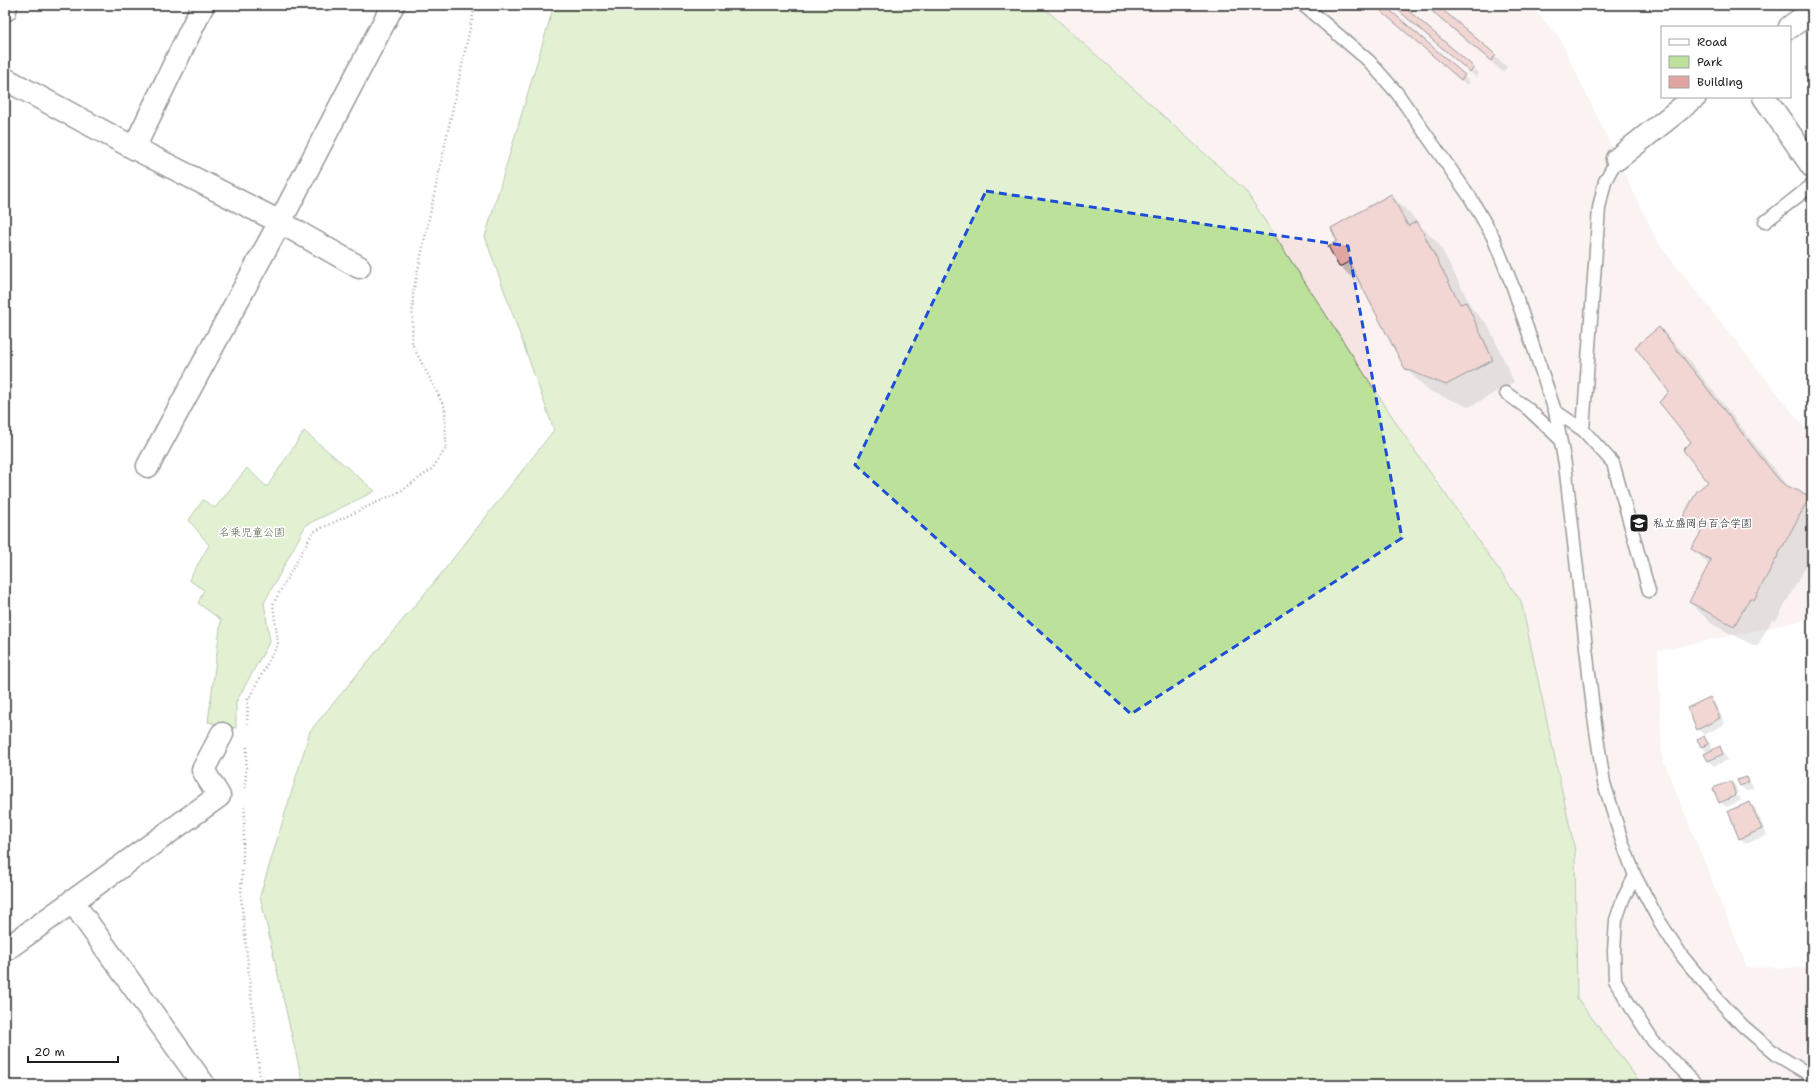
<svg xmlns="http://www.w3.org/2000/svg" width="1817" height="1090" font-family="'Shantell Sans','Klee One',sans-serif">
  <style>
    .built { fill: #f6e4e3 }
    .green { fill: #bce19b; stroke: #6c7e5c }
    .shadow { fill: #0003 }
    .building { fill: #e0a5a1; stroke: #1c1c1c }
    .lines { fill: none; stroke-linecap: round; stroke-linejoin: round }
    .lane-casing { stroke: #1c1c1c; stroke-width: 15 }
    .street-casing { stroke: #1c1c1c; stroke-width: 25 }
    .path { stroke: #1c1c1c; stroke-width: 2.5; stroke-dasharray: 1 3; stroke-linecap: butt }
    .lane { stroke: #fff; stroke-width: 12 }
    .street { stroke: #fff; stroke-width: 22 }
    .marked { fill: none; stroke: #1d4ed8; stroke-width: 3; stroke-dasharray: 8 5; stroke-linejoin: round }
    .labels { text-anchor: middle; dominant-baseline: central; stroke-width: 3.5; stroke-linejoin: round; paint-order: stroke }
    .poi-label { font-size: 11px; fill: #1c1c1c; stroke: #fff; text-anchor: start }
    .park-label { font-size: 11px; fill: #546148; stroke: #fff }
  </style>
  <rect width="100%" height="100%" fill="#fff"/>
  <filter id="ink" filterUnits="userSpaceOnUse"><feTurbulence type="fractalNoise" baseFrequency=".025" numOctaves="2"/><feDisplacementMap in="SourceGraphic" scale="8" xChannelSelector="R" yChannelSelector="G"/><feConvolveMatrix kernelMatrix="1 2 1 2 8 2 1 2 1" color-interpolation-filters="sRGB"/></filter>
  <g filter="url(#ink)">
    <path class="built" d="M1041 5H1530L1559 37 1658 243 1812 437V612L1810 619 1658 651 1662 757 1747 967 1812 968V1085H1642L1577 999 1575 851 1521 601 1410 444 1245 190Z"/>
    <path class="green" d="M554 5H1041L1245 190 1410 444 1521 601 1575 851 1577 998 1642 1085H303L260 896 310 731 441 574 554 430 485 237Z
      M304 431 375 491 306 525 264 603 270 641 236 702V728L208 722 221 620 198 603 204 590 189 580 209 545 189 520 203 500 215 508 247 468 267 487Z"/>
    <path class="shadow" d="M1374 5H1382L1470 82 1467 85Z
      M1393 5H1401L1479 73 1476 77Z
      M1424 5H1436L1507 67 1503 72Z
      M1391 195 1413 217 1416 222 1439 244 1473 310 1488 325 1514 382 1469 407 1429 391 1406 369 1363 288H1362L1340 266 1338 241Z
      M1659 328 1681 350 1789 488 1812 500V555L1776 621 1772 620 1757 647 1712 624 1690 602 1709 565 1693 549 1701 534 1684 517 1709 483 1670 393Z
      M1710 699 1716 704 1725 724 1704 735 1698 729Z
      M1704 737 1710 743 1713 751 1720 747 1728 760 1714 766 1709 761 1705 754 1708 753 1702 747 1699 740Z
      M1747 778 1754 788 1746 791 1740 785Z
      M1731 782 1736 787 1738 794 1721 801V803L1739 796 1741 801 1726 807 1720 802Z
      M1750 803 1755 808 1767 835 1746 844 1740 838Z"/>
    <path class="building" d="M1374 5H1384L1465 75 1461 80Z
      M1392 5H1402L1474 67 1470 72Z
      M1425 5H1437L1496 55 1491 61Z
      M1391 194 1408 226 1417 221 1460 304 1466 302 1493 360 1446 385 1405 369 1349 262 1339 267 1328 246 1337 241 1331 228Z
      M1659 327 1779 480 1785 485 1810 496 1754 600 1750 598 1734 626 1689 602 1711 560 1691 549 1703 529 1683 517 1697 491 1708 482 1683 450 1691 442 1659 402 1669 392 1635 347Z
      M1710 697 1720 718 1697 730 1687 708Z
      M1704 736 1708 744 1701 747 1697 739Z
      M1720 746 1723 754 1708 761 1704 754Z
      M1747 777 1749 782 1740 786 1737 780Z
      M1731 781 1736 796 1719 803 1713 788Z
      M1750 802 1762 829 1739 839 1728 811Z"/>
    <g class="lines">
      <g class="lane-casing">
        <path id="lane" d="M1303 5 1369 61 1397 93 1470 197 1493 237 1513 287 1555 411 1565 464 1594 717 1604 783 1622 841 1635 876 1658 919 1682 956 1714 995 1743 1026 1777 1055 1812 1076
          M1765 222 1812 185
          M1506 393 1527 408 1560 439
          M1555 411 1583 430 1613 463 1649 591
          M1583 430 1599 208 1605 181 1617 159
          M1635 876 1623 899 1616 920 1614 951 1615 980 1632 1009 1653 1041 1697 1085"/>
      </g>
      <g class="street-casing">
        <path id="street" d="M5 10 6 5
          M1790 27 1801 19 1812 7
          M5 79 134 148 280 222 359 267
          M1764 97 1812 166
          M134 148 203 5
          M1617 159 1695 97
          M148 466 280 222 393 5
          M72 901 204 1085
          M5 950 219 796 203 770 222 734"/>
      </g>
      <path class="path" d="M247 724 248 700 278 644 273 604 313 532 401 491 432 469 446 448 445 408 412 344 413 293 475 5
        M245 788 247 747
        M245 807 241 897 259 1072 262 1085"/>
      <use href="#lane" class="lane"/>
      <use href="#street" class="street"/>
    </g>
  </g>
  <path d="M0 0H1817V1090H0ZM986 191 1348 246 1402 538 1131 714 855 465Z" fill="#fff" fill-opacity=".55" fill-rule="evenodd"/>
  <path class="marked" d="M986 191 1348 246 1402 538 1131 714 855 465Z"/>
  <defs>
    <g id="school-square" transform="scale(1)"><rect x="-9" y="-9" width="18" height="18" rx="4" fill="#1c1c1c" stroke="#fff"/><path d="M0-5L7-2L0 1L-7-2ZM-4 1L0 2.5L4 1V4Q0 6-4 4Z" fill="#fff"/></g>
  </defs>
  <g fill-rule="evenodd">
    <use href="#school-square" x="1639" y="523"/>
  </g>
  <g class="labels">
    <g class="poi-label">
      <text x="1653" y="523">私立盛岡白百合学園</text>
    </g>
    <g class="park-label">
      <text x="252" y="532">名乗児童公園</text>
    </g>
  </g>
  <rect width="1817" height="1090" fill="none" stroke="#fff" stroke-width="20"/>
  <rect x="10" y="10" width="1797" height="1070" fill="none" stroke="#1c1c1c" stroke-width="1.5" filter="url(#ink)"/>
  <rect x="1661" y="26" width="130" height="72" fill="#ffffff" stroke="#a4a4a4"/>
  <rect x="1669" y="39" width="20" height="6" fill="#ffffff" stroke="#a4a4a4"/>
  <text x="1697" y="46" font-size="12" fill="#1c1c1c">Road</text>
  <rect x="1669" y="56" width="20" height="12" fill="#bce19b" stroke="#a4a4a4"/>
  <text x="1697" y="66" font-size="12" fill="#1c1c1c">Park</text>
  <rect x="1669" y="76" width="20" height="12" fill="#e0a5a1" stroke="#a4a4a4"/>
  <text x="1697" y="86" font-size="12" fill="#1c1c1c">Building</text>
  <path d="M28 1056v6h90v-6" fill="none" stroke="#1c1c1c" stroke-width="2"/>
  <text x="34" y="1056" font-size="12" fill="#1c1c1c" stroke="#ffffff" stroke-width="3" paint-order="stroke">20 m</text>
</svg>
